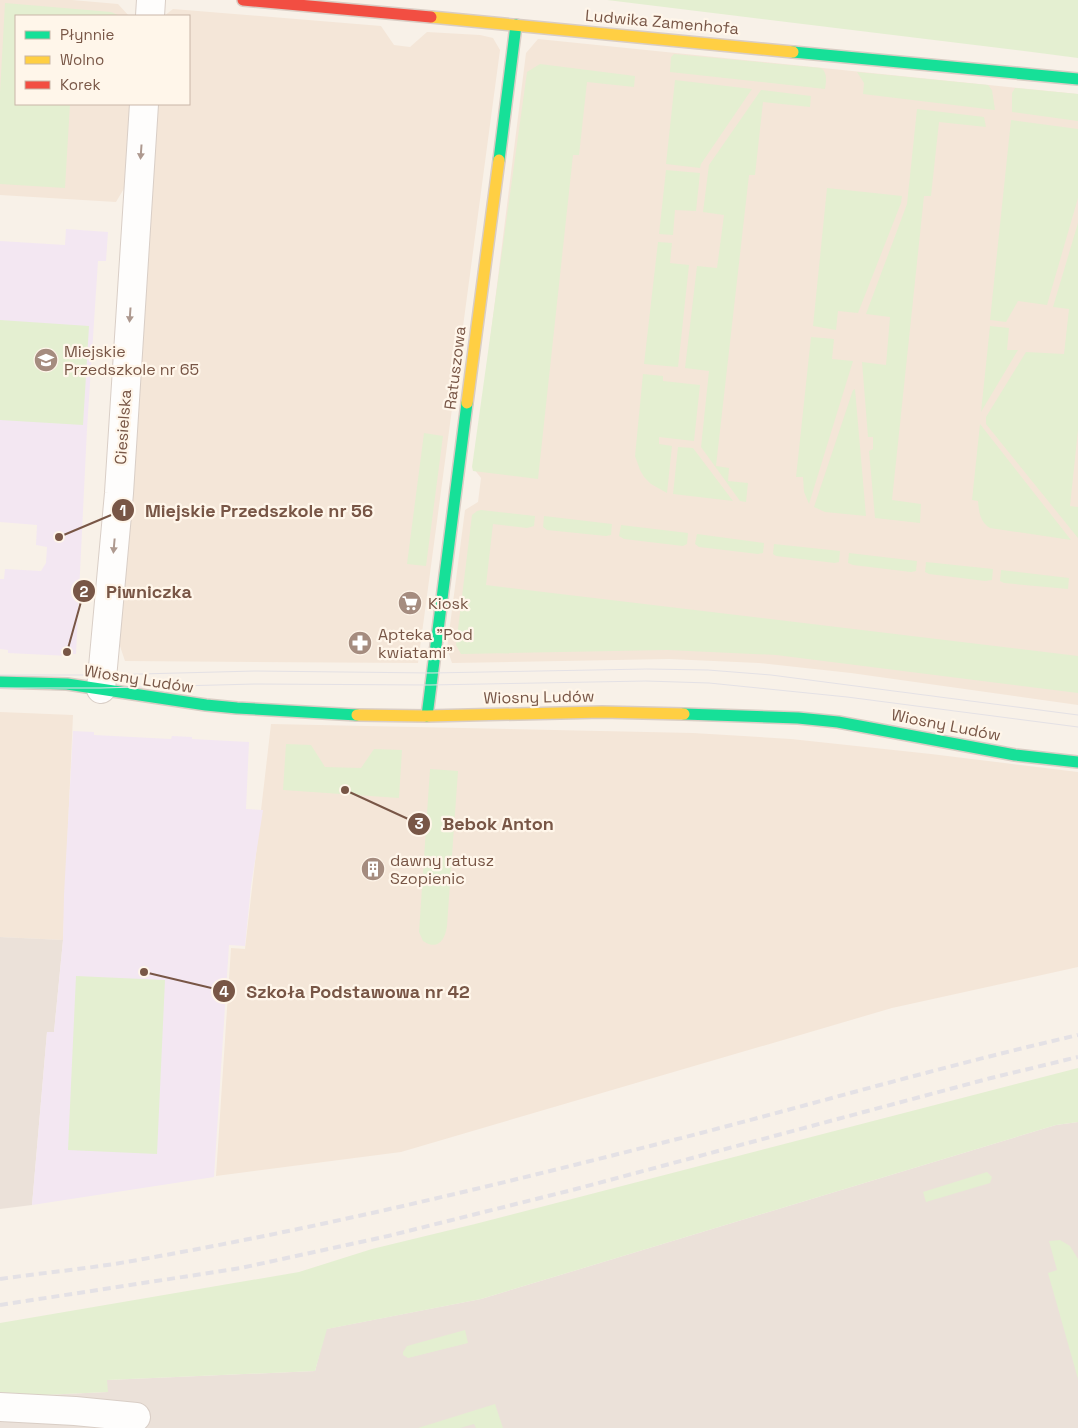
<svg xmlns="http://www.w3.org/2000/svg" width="1078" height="1428" font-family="'Space Grotesk',sans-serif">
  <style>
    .residential { fill: #f4e6d8 }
    .industrial { fill: #ebe1d9 }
    .education { fill: #f3e7f2 }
    .green { fill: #e4efd1 }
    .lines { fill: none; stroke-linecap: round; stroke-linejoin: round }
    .street-casing { stroke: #d9cec6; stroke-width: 30 }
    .fast-casing { stroke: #d9cdc4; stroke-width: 14 }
    .slow-casing { stroke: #d9cdc4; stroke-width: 14 }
    .jam-casing { stroke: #d9cdc4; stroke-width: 14 }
    .street { stroke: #fefdfc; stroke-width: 28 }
    .fast { stroke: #16e098; stroke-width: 11 }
    .slow { stroke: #ffcf43; stroke-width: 11 }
    .jam { stroke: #f24e42; stroke-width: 11 }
    .tram { stroke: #e4e1e5; stroke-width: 1 }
    .rail { stroke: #e4e1e5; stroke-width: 4; stroke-dasharray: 8 5; stroke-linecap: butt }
    .oneway { fill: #ae998f }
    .labels { text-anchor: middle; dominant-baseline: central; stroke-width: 4.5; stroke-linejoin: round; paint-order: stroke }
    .street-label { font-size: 16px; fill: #785646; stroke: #fff6ea }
    .poi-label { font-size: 16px; fill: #785646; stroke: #fff6ea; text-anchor: start }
    .leader { fill: none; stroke: #785646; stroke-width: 2 }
    .callout-dot { fill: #785646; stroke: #fff6ea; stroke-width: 2 }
    .mark-label { font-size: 15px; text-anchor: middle; font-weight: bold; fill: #fff }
    .callout-label { font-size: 18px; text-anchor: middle; font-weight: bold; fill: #785646; stroke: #fff6ea; stroke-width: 4.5; stroke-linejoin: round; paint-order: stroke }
  </style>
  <rect width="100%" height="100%" fill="#f8f1e8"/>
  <path class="residential" d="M0 0H72L118 4 129 16H16V104H133L129 180 116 202 0 195Z
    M173 9 381 26 394 45 410 47 427 32 480 35 493 38 500 50 418 663 125 661 119 643 153 104H189V16H164Z
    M538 39 1078 94V705L851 673 759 663 669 659 452 663 447 648 465 510 478 502 481 478 474 469 526 53Z
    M0 712 73 715 63 940 0 937Z
    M271 724 693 733 791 739 931 754 1078 772V967L892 1008 401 1152 216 1176 231 948 245 949Z"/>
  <path class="industrial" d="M0 937 63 940 54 1032H47L32 1205 0 1209Z
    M1078 1122V1428H0V1397L107 1392V1380L315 1371 326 1329 481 1299 1056 1125Z"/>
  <path class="education" d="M66 229 108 232 106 261H98L87 429 76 654H69V656L8 653V650L0 649V579H4L5 569 41 571 46 563 47 547 36 545 37 525 0 522V241L65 245Z
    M73 731 94 732V735L171 739 172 736 192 737V739L249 742 246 809 263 810 251 886 245 946 229 945 214 1177 32 1205 47 1032H54L63 940 64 895Z"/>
  <path class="green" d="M607 0H1078V58L1032 52Z
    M5 3 111 12 120 16H16V104H70L65 188 0 184V93Z
    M674 54 821 68C828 73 826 82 825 89L670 72 671 57Z
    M540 64 635 76 634 87 587 82 579 155H573L538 479 473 471 472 467 527 72Z
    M857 72 988 85 992 90 995 110 863 94 864 83Z
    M675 80 752 89 701 164 700 168 666 164Z
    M1015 88 1078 94V121L1012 112V93Z
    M761 90 811 96 810 107 763 102 755 175H749L716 466 729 468 728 481 748 483 746 502 740 501 701 447 709 371 685 368 697 266 717 268 724 215 703 212 709 165Z
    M917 109 984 117 986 127 939 122 931 196H924L892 500 921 504 920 523 875 518 869 451 873 449V437H868L862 362 886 365 890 317 866 314 907 204Z
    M1011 120 1078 129V198L1047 305 1018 301 1006 322 990 320Z
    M666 170 700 173 696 211 675 210 673 235 659 234Z
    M827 188 902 196 901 203 858 313 838 311 836 330 813 326Z
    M1078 223V430L1070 506 1078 507V538L986 424V417L1026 352 1064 354 1069 309 1053 307Z
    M658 242 672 243 670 263 689 265 678 367 644 364Z
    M0 320 89 326 83 425 0 420Z
    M990 326 1009 328 1007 350H1018L981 412Z
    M811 337 834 339 832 359 853 361 809 504 804 492 803 477H796Z
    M643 374 663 376V381L700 385 694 441 659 437V444L672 446 667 493 651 484 644 477 640 470 635 456Z
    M855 389 866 516 825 512 814 507 853 390Z
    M980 424 1071 540 990 528C980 522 979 512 978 501L972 500Z
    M424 433 443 436 426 566 407 564Z
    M678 447 693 448 733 501 673 494Z
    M481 510 535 516 534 526 527 528 493 524 486 585 1078 656V693L776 655 667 650 461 654 456 645 472 515 477 511Z
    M544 516 612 524 611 535 606 536 547 530 543 527Z
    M621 525 688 533 687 544 683 546 624 539 619 536Z
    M697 534 764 543 763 553 758 554 699 547 695 544Z
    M774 544 840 551 839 562 835 563 776 556 773 554Z
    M849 553 917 561 916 571 911 572 853 565 848 563Z
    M926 562 993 569 992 580 985 581 929 574 925 572Z
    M1001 570 1069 578 1068 589 1004 583 1000 581Z
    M286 744 311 745 325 767 361 768 374 749 402 750 399 798 283 790Z
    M430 769 458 771 447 926C445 940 438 951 423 941L419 932Z
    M76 976 165 980 157 1154 68 1150Z
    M1078 1068V1122L1056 1125 481 1299 327 1329 315 1371 107 1380 108 1392 0 1397V1323L299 1272 372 1249 475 1224Z
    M987 1172 992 1177 990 1183 926 1202 923 1192Z
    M1060 1240 1070 1246 1078 1259V1379L1048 1273 1057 1270 1049 1241Z
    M465 1330 468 1343 408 1358 403 1355V1352L407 1346Z
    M495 1404 503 1428H476L474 1424 460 1428H418Z"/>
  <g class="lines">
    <g class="street-casing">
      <path id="street" d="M150 16 151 0
        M101 689 119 493 144 104
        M0 1407 75 1411 136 1417"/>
    </g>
    <g class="fast-casing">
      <path id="fast" d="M793 52 1078 79
        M499 160 516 25
        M0 682 67 684 206 705 237 708 357 715
        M684 714 798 718 838 722 1015 755 1078 762
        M427 716 467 403"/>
    </g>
    <g class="slow-casing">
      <path id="slow" d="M431 17 793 52
        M467 403 499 160
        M357 715 427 716 602 712 684 714"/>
    </g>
    <g class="jam-casing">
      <path id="jam" d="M243 0 431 17"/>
    </g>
    <use href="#street" class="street"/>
    <use href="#fast" class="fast"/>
    <use href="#slow" class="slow"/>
    <use href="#jam" class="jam"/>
    <path class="tram" d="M0 675H102L255 671 432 673 647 669 708 670 771 675 1078 715
      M0 688H101L255 684 430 685 646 681 709 683 847 697 1078 727"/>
    <path class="rail" d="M0 1279C48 1272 96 1268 143 1259 331 1226 517 1180 701 1133 827 1100 952 1064 1078 1035
      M0 1305 241 1268 388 1236 576 1189 991 1078 1078 1057"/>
  </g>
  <defs><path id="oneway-solid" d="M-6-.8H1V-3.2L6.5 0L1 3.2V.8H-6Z" transform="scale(1.25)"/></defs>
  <g class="oneway">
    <use href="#oneway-solid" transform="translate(141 152) rotate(94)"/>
    <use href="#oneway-solid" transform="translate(130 315) rotate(94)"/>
    <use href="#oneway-solid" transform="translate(114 546) rotate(95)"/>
  </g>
  <defs>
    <g id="school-disc" transform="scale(1.25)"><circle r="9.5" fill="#a58c7f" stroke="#fff6ea"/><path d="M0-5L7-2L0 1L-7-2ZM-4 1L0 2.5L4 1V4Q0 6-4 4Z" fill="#fff"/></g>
    <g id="supermarket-disc" transform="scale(1.25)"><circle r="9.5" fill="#a58c7f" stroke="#fff6ea"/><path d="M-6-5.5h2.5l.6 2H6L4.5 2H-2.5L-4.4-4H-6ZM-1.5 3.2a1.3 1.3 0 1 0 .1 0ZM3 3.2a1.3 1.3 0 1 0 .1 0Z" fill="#fff"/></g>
    <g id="pharmacy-disc" transform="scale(1.25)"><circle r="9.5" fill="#a58c7f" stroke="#fff6ea"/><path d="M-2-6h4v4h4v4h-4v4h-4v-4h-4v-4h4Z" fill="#fff"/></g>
    <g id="building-disc" transform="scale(1.25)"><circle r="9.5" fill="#a58c7f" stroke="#fff6ea"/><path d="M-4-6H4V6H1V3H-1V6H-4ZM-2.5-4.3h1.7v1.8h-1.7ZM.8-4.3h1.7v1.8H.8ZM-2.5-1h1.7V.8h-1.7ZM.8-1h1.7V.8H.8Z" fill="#fff"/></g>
  </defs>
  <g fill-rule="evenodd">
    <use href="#school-disc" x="46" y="360"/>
    <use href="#supermarket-disc" x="410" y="603"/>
    <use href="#pharmacy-disc" x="360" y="643"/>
    <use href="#building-disc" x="373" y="869"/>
  </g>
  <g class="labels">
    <g class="street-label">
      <text transform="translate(662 22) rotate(5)">Ludwika Zamenhofa</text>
      <text transform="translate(455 368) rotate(-83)">Ratuszowa</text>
      <text transform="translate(123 427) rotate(-86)">Ciesielska</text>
      <text transform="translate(139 679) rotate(9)">Wiosny Ludów</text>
      <text transform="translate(539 697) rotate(-1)">Wiosny Ludów</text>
      <text transform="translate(946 725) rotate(11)">Wiosny Ludów</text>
    </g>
    <g class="poi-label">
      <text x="64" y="351">Miejskie<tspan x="64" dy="18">Przedszkole nr 65</tspan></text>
      <text x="428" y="603">Kiosk</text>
      <text x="378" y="634">Apteka "Pod<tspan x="378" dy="18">kwiatami"</tspan></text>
      <text x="390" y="860">dawny ratusz<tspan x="390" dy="18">Szopienic</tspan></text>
    </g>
  </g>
  <path class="leader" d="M59 537L123 510M67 652L84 591M345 790L419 824M144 972L224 991"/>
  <g class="callout-dot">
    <circle cx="59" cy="537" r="5"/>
    <circle cx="67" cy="652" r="5"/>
    <circle cx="345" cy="790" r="5"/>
    <circle cx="144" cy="972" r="5"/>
    <circle cx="123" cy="510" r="12"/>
    <circle cx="84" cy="591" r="12"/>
    <circle cx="419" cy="824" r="12"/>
    <circle cx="224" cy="991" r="12"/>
  </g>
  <g class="mark-label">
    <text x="123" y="516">1</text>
    <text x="84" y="597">2</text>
    <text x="419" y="829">3</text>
    <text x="224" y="997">4</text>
  </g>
  <g class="callout-label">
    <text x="259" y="517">Miejskie Przedszkole nr 56</text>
    <text x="149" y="598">Piwniczka</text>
    <text x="498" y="830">Bebok Anton</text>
    <text x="358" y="998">Szkoła Podstawowa nr 42</text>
  </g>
  <rect x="15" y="15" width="175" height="90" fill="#fff6ea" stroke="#c9b6a8"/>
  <rect x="25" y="31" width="25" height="8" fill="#16e098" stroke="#c9b6a8"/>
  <text x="60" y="40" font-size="15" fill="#785646">Płynnie</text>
  <rect x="25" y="56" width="25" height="8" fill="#ffcf43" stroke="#c9b6a8"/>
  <text x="60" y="65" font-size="15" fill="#785646">Wolno</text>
  <rect x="25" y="81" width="25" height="8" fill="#f24e42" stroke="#c9b6a8"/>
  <text x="60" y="90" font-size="15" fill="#785646">Korek</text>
</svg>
